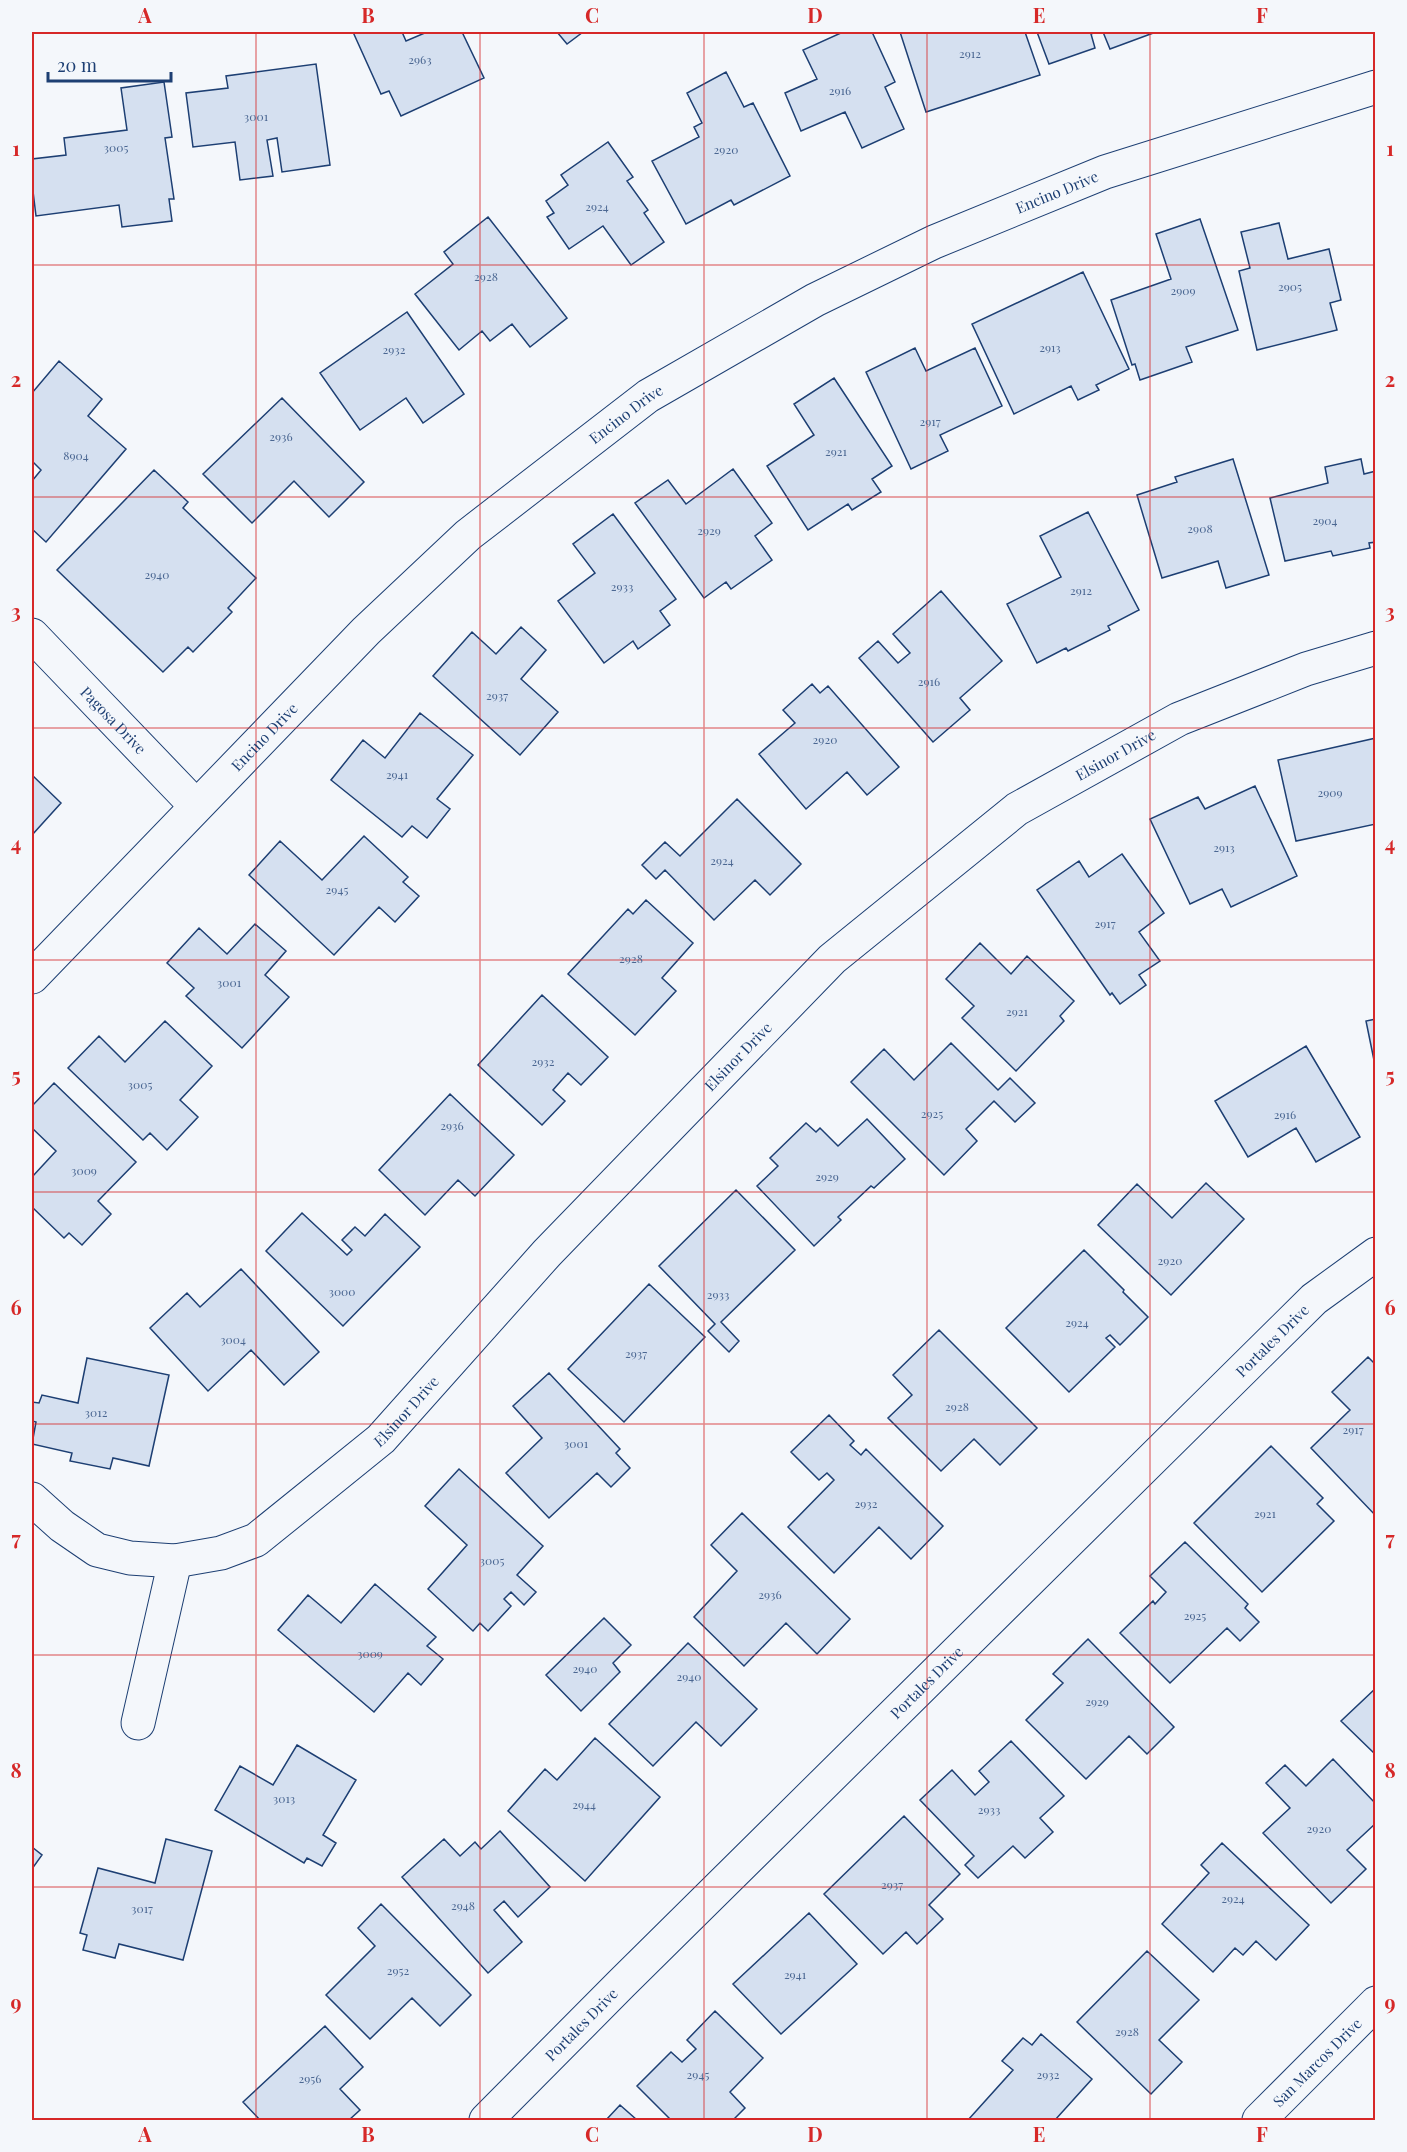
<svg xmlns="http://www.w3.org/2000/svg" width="1407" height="2152" font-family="'Playfair Display',serif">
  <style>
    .building { fill: #d5e0f0; stroke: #1d3f73; stroke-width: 1.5 }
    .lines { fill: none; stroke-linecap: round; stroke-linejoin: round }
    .minor-casing { stroke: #1d3f73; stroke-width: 35 }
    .minor { stroke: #f4f7fb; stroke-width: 33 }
    .grid { fill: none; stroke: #d62828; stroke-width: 1.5; stroke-opacity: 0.55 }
    .labels { text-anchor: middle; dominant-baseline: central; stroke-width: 4.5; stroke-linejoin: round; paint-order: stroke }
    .number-label { font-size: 12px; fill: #4b6792 }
    .street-label { font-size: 15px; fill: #1d3f73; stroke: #f4f7fb }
    .neatline { fill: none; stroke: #d62828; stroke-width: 2 }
    .grid-label { font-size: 20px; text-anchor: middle; font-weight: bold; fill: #d62828 }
  </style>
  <rect width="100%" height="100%" fill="#f4f7fb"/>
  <path class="building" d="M353 32H402L406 41 427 32H462L484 78 401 116 389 91 381 94Z
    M557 32H583L567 44Z
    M843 32H872L895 82 885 87 904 129 862 148 845 112 801 131 785 93 817 79 803 50Z
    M900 32H1025L1040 75 926 112Z
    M1037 32H1096L1091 34 1095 48 1049 64Z
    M1103 32H1156L1110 49Z
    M316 64 330 165 282 172 277 138 267 140 273 176 240 180 235 142 193 147 186 93 228 88 226 76Z
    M726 72 744 107 753 103 790 176 734 205 731 200 686 224 652 161 699 137 694 127 702 123 687 93Z
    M164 82 172 137 165 138 174 199H169L172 221 122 227 119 205 36 216 32 183V159L66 155 64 138 127 130 121 88Z
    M608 142 633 177 627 181 648 210 644 213 664 242 631 265 603 226 569 249 547 217 554 213 546 201 568 185 561 175Z
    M488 217 567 318 530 347 512 324 490 341 482 331 459 350 415 294 453 264 444 252Z
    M1200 219 1238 330 1186 347 1192 362 1140 380 1135 364 1132 365 1111 300 1171 279 1156 234Z
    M1279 223 1288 259 1329 249 1341 300 1330 303 1337 330 1257 350 1239 271 1250 268 1241 232Z
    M1083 272 1129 369 1096 385 1099 390 1078 400 1071 386 1014 414 972 324Z
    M407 312 464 394 423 423 406 398 360 430 320 373Z
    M915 348 926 371 975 348 1002 406 940 435 948 451 911 469 866 372Z
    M59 361 102 399 88 416 126 449 46 542 32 529V481L41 470 32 461V393Z
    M834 378 892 466 872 479 881 492 852 510 848 504 808 530 767 466 814 435 794 404Z
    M282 398 364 482 329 517 294 481 252 523 203 474Z
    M1233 459 1269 575 1226 588 1218 561 1162 578 1137 495 1177 482 1175 477Z
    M1361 459 1364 474 1376 471V542L1369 543 1370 548 1333 556 1331 551 1285 561 1270 498 1328 483 1325 467Z
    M733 469 772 523 755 536 772 560 731 589 726 582 704 598 635 503 668 480 686 504Z
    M154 470 188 502 183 508 256 578 228 608 232 612 193 652 188 647 163 672 57 570Z
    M1088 512 1139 610 1108 626 1110 630 1068 651 1066 648 1037 663 1007 604 1061 577 1040 536Z
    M613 514 676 599 660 611 670 625 638 649 633 641 604 663 558 601 595 573 573 544Z
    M941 591 1002 661 960 698 970 710 933 742 859 658 878 641 898 663 910 653 893 634Z
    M521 627 546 650 521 679 558 712 520 755 433 676 472 632 496 654Z
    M812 684 820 693 828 686 899 767 867 795 847 772 806 809 759 754 795 723 783 710Z
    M420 713 473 755 437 799 450 809 427 838 412 826 402 837 331 780 363 740 385 758Z
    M1376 738V824L1296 841 1278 760Z
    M32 775 61 803 32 835Z
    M1255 786 1297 876 1231 907 1222 889 1190 904 1150 819 1198 797 1205 809Z
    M737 799 801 864 770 895 755 880 714 920 665 870 656 879 642 865 665 842 680 856Z
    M364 836 408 877 403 882 419 896 395 922 379 907 334 955 249 875 280 841 322 880Z
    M1122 854 1164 913 1139 932 1160 961 1139 975 1146 985 1120 1004 1112 993 1110 995 1037 890 1079 861 1089 877Z
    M646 900 693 943 662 978 676 991 635 1035 568 974 628 909 633 914Z
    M255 924 286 951 265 975 289 997 242 1048 186 996 194 988 167 963 199 928 227 954Z
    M980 943 1011 974 1027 956 1074 1001 1060 1016 1064 1021 1016 1071 962 1018 974 1006 946 979Z
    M542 995 608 1057 581 1085 568 1073 553 1090 565 1101 542 1125 478 1065Z
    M1376 1019V1070L1366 1021Z
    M165 1021 212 1066 180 1100 198 1117 167 1150 150 1133 143 1140 68 1068 99 1036 125 1062Z
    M951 1043 998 1090 1010 1078 1035 1103 1015 1122 994 1101 966 1129 977 1141 944 1175 851 1082 884 1049 914 1080Z
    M1306 1046 1360 1137 1316 1162 1296 1128 1248 1157 1215 1101Z
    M54 1083 136 1162 98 1201 111 1214 82 1245 69 1233 64 1238 32 1207V1177L56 1151 32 1128V1106Z
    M450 1094 514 1155 475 1196 458 1180 425 1215 379 1170Z
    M867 1119 905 1159 874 1188 871 1186 838 1217 841 1220 814 1246 757 1186 778 1166 770 1158 806 1123 816 1132 820 1128 838 1146Z
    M1206 1183 1244 1219 1171 1295 1098 1225 1137 1184 1172 1218Z
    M736 1190 795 1250 721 1322 739 1341 729 1352 708 1331 715 1324 659 1266Z
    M302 1213 347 1255 352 1250 342 1240 355 1227 365 1236 385 1214 420 1247 343 1326 266 1251Z
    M1084 1250 1124 1290 1123 1292 1148 1317 1120 1345 1110 1335 1106 1338 1115 1347 1069 1392 1006 1328Z
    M241 1269 319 1352 284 1385 251 1350 208 1391 150 1328 187 1293 200 1307Z
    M649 1284 705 1337 624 1422 568 1369Z
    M939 1330 1037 1428 1000 1465 974 1439 941 1471 888 1418 912 1395 893 1375Z
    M1368 1357 1376 1365V1516L1311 1448 1350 1410 1332 1392Z
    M87 1358 169 1375 149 1466 113 1458 110 1469 70 1461 72 1453 32 1444 36 1422 32 1421V1402L39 1403 42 1395 78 1403Z
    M549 1373 620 1449 616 1453 630 1468 611 1487 597 1473 549 1518 506 1473 542 1438 513 1406Z
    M829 1415 854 1441 850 1445 861 1455 866 1449 943 1526 911 1559 879 1527 834 1573 788 1527 834 1480 827 1473 819 1480 791 1452Z
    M1271 1446 1323 1498 1317 1504 1334 1521 1262 1592 1194 1523Z
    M459 1469 543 1546 517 1575 536 1592 524 1605 511 1592 504 1599 511 1606 488 1631 480 1623 473 1631 428 1589 467 1545 425 1506Z
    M742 1513 850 1619 817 1654 786 1623 744 1666 694 1617 737 1571 711 1545Z
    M1185 1542 1248 1604 1245 1608 1259 1622 1240 1641 1227 1628 1170 1683 1120 1633 1153 1601 1155 1604 1166 1592 1150 1576Z
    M375 1584 436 1637 427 1646 443 1659 421 1685 408 1673 374 1712 278 1630 308 1595 341 1623Z
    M604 1618 631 1645 613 1663 620 1672 581 1711 546 1675Z
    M1088 1639 1174 1727 1147 1754 1129 1736 1086 1779 1026 1720 1063 1683 1053 1674Z
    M688 1643 757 1709 721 1746 696 1722 653 1766 609 1724Z
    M1376 1688V1755L1341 1721Z
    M595 1738 660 1797 585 1881 508 1811 545 1769 557 1780Z
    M1011 1741 1064 1796 1040 1818 1053 1832 1025 1858 1013 1846 978 1878 965 1865 974 1856 920 1800 952 1770 975 1795 989 1782 979 1771Z
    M297 1745 356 1780 323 1835 336 1843 322 1866 307 1858 304 1863 215 1810 240 1766 273 1785Z
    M1333 1759 1376 1804V1823L1347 1850 1366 1869 1331 1903 1263 1833 1290 1808 1266 1783 1285 1765 1306 1786Z
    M904 1816 960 1874 929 1905 943 1919 917 1944 906 1932 883 1954 824 1894Z
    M500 1831 550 1887 518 1917 504 1901 494 1910 522 1942 488 1973 402 1877 444 1839 460 1856 475 1842 481 1849Z
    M166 1839 212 1851 183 1960 119 1944 115 1958 83 1950 87 1935 80 1933 98 1868 155 1883Z
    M1222 1843 1309 1925 1276 1960 1256 1941 1243 1955 1235 1948 1213 1972 1162 1924 1209 1873 1201 1865Z
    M32 1847 42 1855 32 1869Z
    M381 1904 471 1995 440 2026 412 1998 370 2039 326 1995 375 1946 358 1928Z
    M809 1913 857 1964 781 2034 733 1984Z
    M1147 1951 1199 2000 1159 2040 1182 2062 1151 2094 1077 2022Z
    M715 2011 763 2058 730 2092 745 2108 733 2120H671L637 2086 671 2052 682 2062 696 2049 687 2040Z
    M325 2026 363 2067 340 2089 360 2110 349 2120H260L243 2102Z
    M1041 2034 1092 2079 1055 2120H968L1013 2070 1002 2061 1023 2038 1032 2045Z
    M620 2105 637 2120H606Z"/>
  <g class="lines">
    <g class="minor-casing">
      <g id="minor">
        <path id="s1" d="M32 635 196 806"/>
        <path id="s2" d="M32 977 366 631 468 535 648 396 815 300 934 242 1105 172 1376 87"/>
        <path id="s3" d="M32 1499 62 1526 97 1550 130 1558 175 1561 221 1553 256 1540 381 1439 547 1253 832 959 1017 809 1179 719 1306 669 1376 648"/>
        <path d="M138 1723 175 1561"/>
        <path id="s4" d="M486 2120 621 1984 1314 1299 1376 1254"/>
        <path id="s5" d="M1259 2120 1376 2003"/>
      </g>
    </g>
    <use href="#minor" class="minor"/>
  </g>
  <path class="grid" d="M256 32V2120M480 32V2120M704 32V2120M927 32V2120M1150 32V2120M32 265H1376M32 497H1376M32 728H1376M32 960H1376M32 1192H1376M32 1424H1376M32 1655H1376M32 1887H1376"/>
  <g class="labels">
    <g class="number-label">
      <text x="970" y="53">2912</text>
      <text x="420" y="59">2963</text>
      <text x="840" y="90">2916</text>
      <text x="256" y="116">3001</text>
      <text x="116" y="147">3005</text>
      <text x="726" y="149">2920</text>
      <text x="597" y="206">2924</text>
      <text x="486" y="276">2928</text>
      <text x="1290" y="286">2905</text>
      <text x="1183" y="290">2909</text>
      <text x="1050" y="347">2913</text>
      <text x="394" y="349">2932</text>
      <text x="930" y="421">2917</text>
      <text x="281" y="436">2936</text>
      <text x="836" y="451">2921</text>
      <text x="76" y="455">8904</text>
      <text x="1325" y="520">2904</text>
      <text x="1200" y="528">2908</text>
      <text x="709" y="530">2929</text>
      <text x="157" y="574">2940</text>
      <text x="622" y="586">2933</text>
      <text x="1081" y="590">2912</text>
      <text x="929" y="681">2916</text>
      <text x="497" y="695">2937</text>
      <text x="825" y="739">2920</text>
      <text x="397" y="774">2941</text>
      <text x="1330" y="792">2909</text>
      <text x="1224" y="847">2913</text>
      <text x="722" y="860">2924</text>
      <text x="337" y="889">2945</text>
      <text x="1105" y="923">2917</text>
      <text x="631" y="958">2928</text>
      <text x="229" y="982">3001</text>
      <text x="1017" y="1011">2921</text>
      <text x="543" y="1061">2932</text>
      <text x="140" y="1084">3005</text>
      <text x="932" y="1113">2925</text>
      <text x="1285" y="1114">2916</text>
      <text x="452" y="1125">2936</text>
      <text x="84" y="1170">3009</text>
      <text x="827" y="1176">2929</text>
      <text x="1170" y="1260">2920</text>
      <text x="342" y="1291">3000</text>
      <text x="718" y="1294">2933</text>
      <text x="1077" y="1322">2924</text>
      <text x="233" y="1339">3004</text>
      <text x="636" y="1353">2937</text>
      <text x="957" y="1406">2928</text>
      <text x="96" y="1412">3012</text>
      <text x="1353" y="1429">2917</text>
      <text x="576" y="1443">3001</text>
      <text x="866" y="1503">2932</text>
      <text x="1265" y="1513">2921</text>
      <text x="492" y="1560">3005</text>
      <text x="770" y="1594">2936</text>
      <text x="1195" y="1615">2925</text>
      <text x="370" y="1653">3009</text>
      <text x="585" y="1668">2940</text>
      <text x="689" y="1676">2940</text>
      <text x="1097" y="1701">2929</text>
      <text x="284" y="1798">3013</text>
      <text x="584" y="1804">2944</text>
      <text x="989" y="1809">2933</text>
      <text x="1319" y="1828">2920</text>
      <text x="892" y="1884">2937</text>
      <text x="1233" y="1898">2924</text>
      <text x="463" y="1905">2948</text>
      <text x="142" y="1908">3017</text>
      <text x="398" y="1970">2952</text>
      <text x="795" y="1974">2941</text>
      <text x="1127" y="2031">2928</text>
      <text x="698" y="2074">2945</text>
      <text x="1048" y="2074">2932</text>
      <text x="310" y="2078">2956</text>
    </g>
    <g class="street-label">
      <text stroke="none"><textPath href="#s2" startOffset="1306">Encino Drive</textPath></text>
      <text stroke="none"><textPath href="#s2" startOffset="820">Encino Drive</textPath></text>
      <text stroke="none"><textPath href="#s1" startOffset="118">Pagosa Drive</textPath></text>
      <text stroke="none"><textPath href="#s2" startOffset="334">Encino Drive</textPath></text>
      <text stroke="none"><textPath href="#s3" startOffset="1416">Elsinor Drive</textPath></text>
      <text stroke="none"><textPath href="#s3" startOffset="930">Elsinor Drive</textPath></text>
      <text stroke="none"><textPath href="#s4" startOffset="1107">Portales Drive</textPath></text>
      <text stroke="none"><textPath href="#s3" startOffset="444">Elsinor Drive</textPath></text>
      <text stroke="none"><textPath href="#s4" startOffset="621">Portales Drive</textPath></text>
      <text stroke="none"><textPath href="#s4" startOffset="135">Portales Drive</textPath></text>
      <text stroke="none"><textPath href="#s5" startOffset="82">San Marcos Drive</textPath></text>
    </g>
  </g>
  <rect width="1407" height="2152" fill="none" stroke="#f4f7fb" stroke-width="66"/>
  <path d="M48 72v9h123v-9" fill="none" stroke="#1d3f73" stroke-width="3"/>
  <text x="57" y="72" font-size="18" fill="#1d3f73" stroke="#f4f7fb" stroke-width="4.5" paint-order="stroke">20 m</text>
  <rect x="33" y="33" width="1341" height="2086" class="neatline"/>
  <g class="grid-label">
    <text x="145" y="23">A</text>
    <text x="368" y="23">B</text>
    <text x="592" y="23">C</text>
    <text x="815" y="23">D</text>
    <text x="1039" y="23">E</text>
    <text x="1262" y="23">F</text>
    <text x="16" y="156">1</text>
    <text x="1390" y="156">1</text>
    <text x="16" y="387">2</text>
    <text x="1390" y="387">2</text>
    <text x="16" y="619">3</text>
    <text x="1390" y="619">3</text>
    <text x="16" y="851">4</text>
    <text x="1390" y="851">4</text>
    <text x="16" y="1083">5</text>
    <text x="1390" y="1083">5</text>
    <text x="16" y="1315">6</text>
    <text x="1390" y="1315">6</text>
    <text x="16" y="1546">7</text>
    <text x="1390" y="1546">7</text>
    <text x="16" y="1778">8</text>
    <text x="1390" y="1778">8</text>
    <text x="16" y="2010">9</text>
    <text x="1390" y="2010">9</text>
    <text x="145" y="2142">A</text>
    <text x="368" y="2142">B</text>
    <text x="592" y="2142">C</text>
    <text x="815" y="2142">D</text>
    <text x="1039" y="2142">E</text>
    <text x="1262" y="2142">F</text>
  </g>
</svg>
